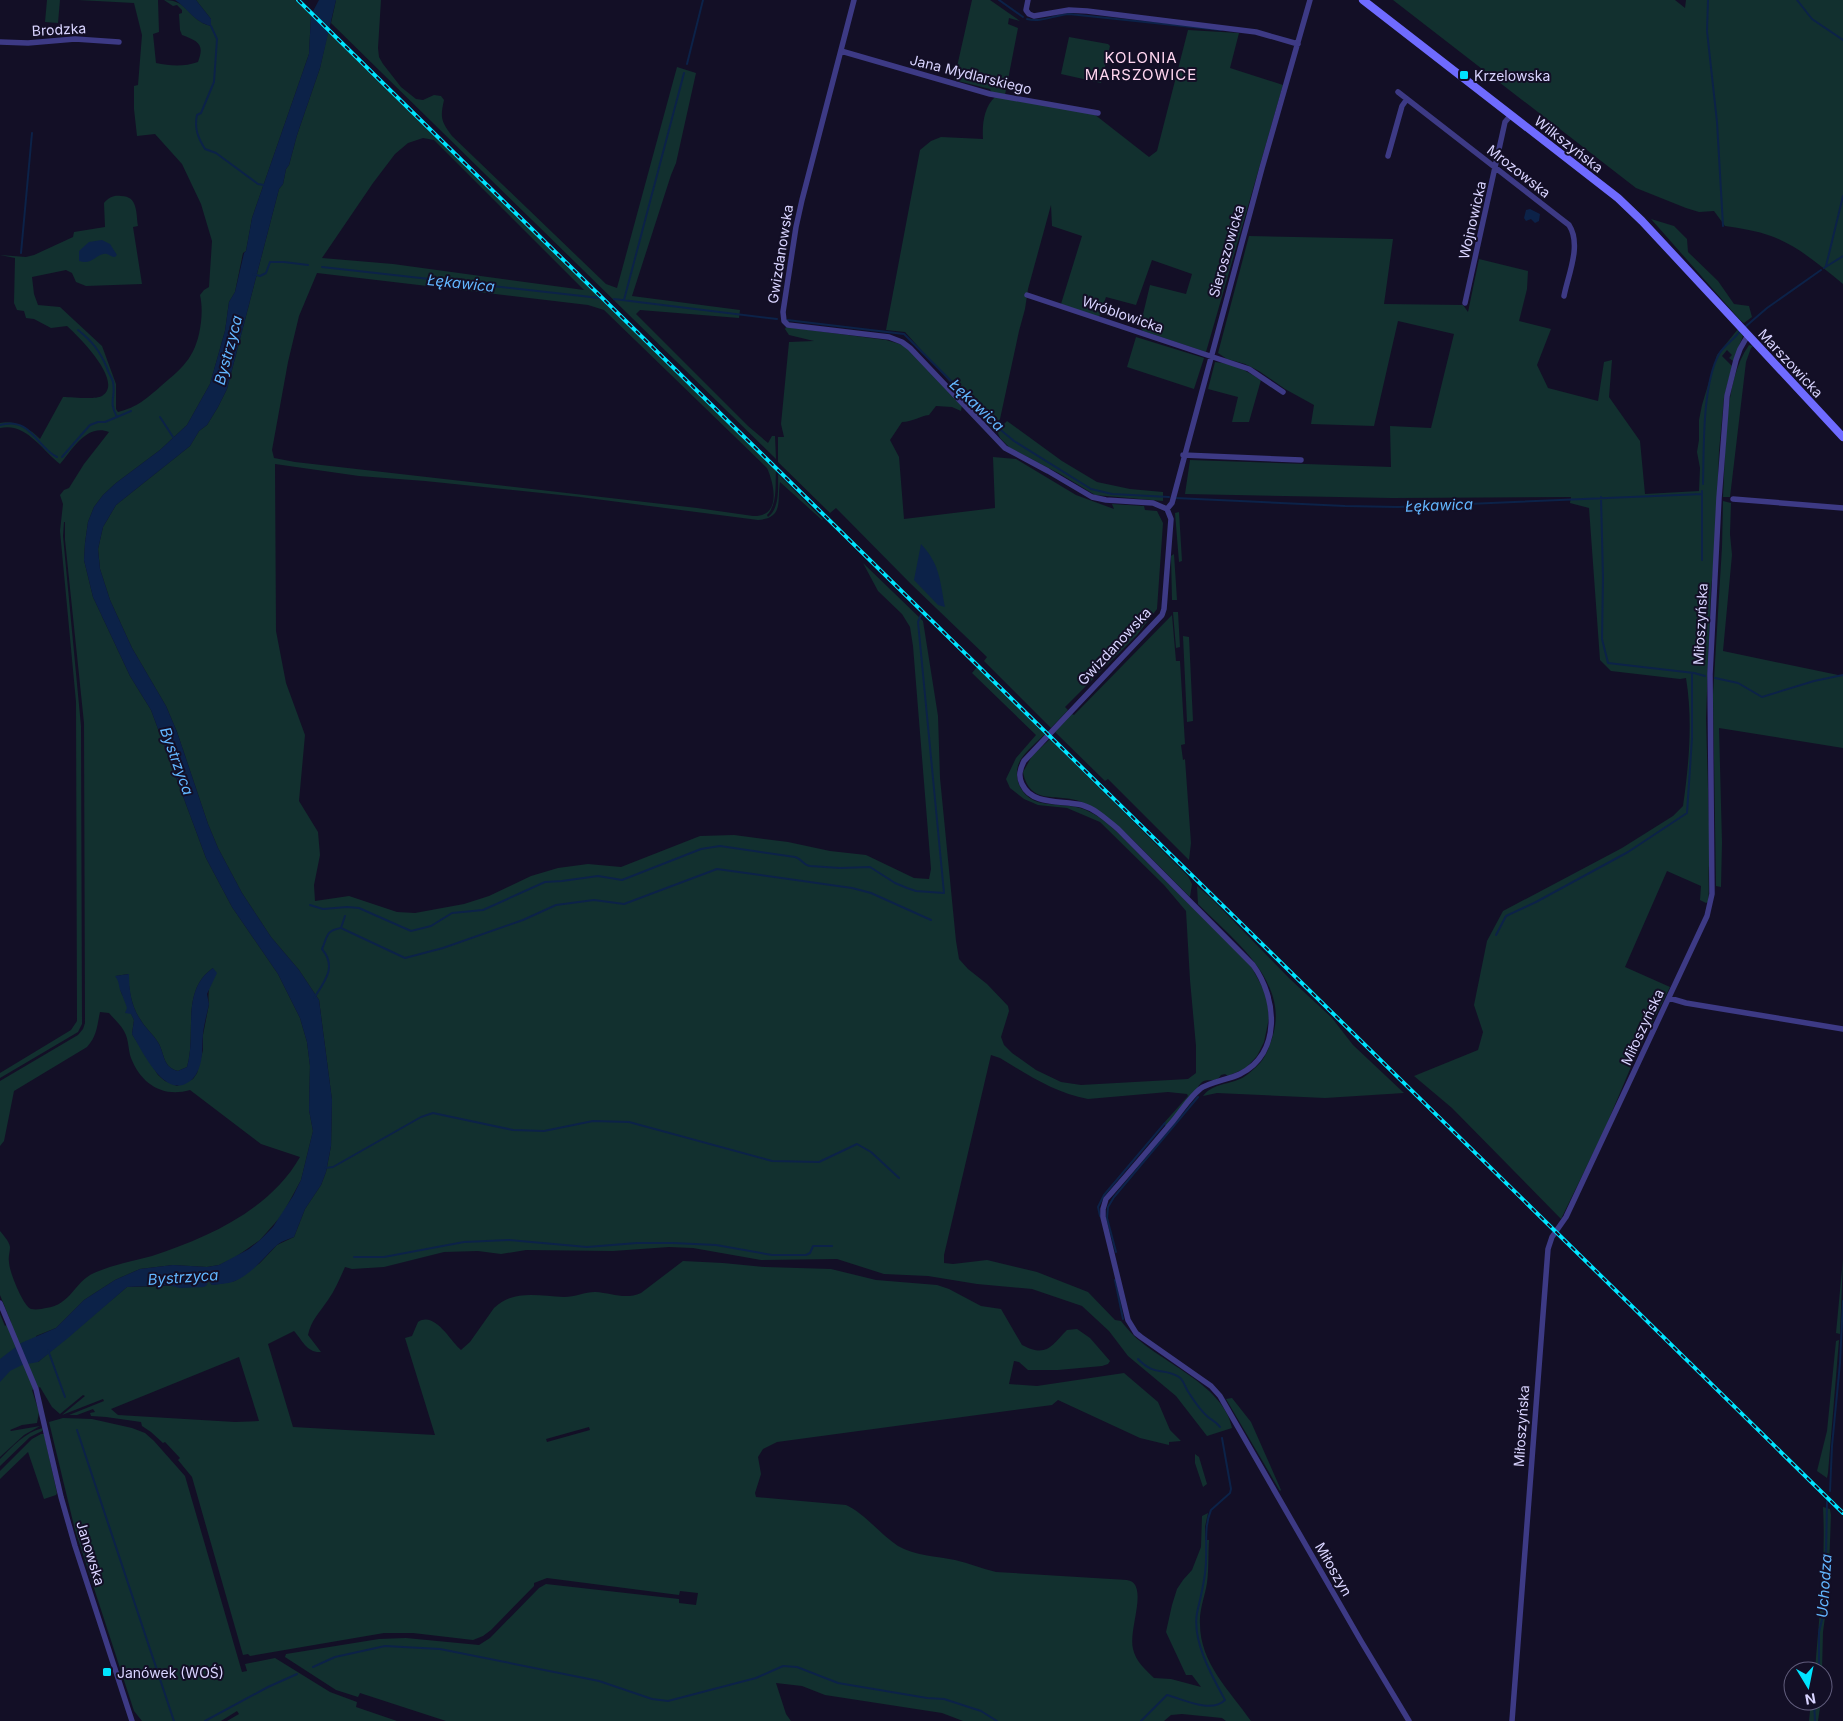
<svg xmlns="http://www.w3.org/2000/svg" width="1843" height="1721" font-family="Inter,sans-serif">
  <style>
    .green { fill: #12302f; fill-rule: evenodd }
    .water { fill: #0c2248 }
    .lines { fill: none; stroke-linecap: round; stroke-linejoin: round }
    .stream { stroke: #0c2248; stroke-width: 2 }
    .street { stroke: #3d3a85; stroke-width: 5.5 }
    .secondary { stroke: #6f6bff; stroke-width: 8 }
    .rail-casing { stroke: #00e5ff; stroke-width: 4 }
    .rail { stroke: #130f26; stroke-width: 2; stroke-dasharray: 5.5; stroke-linecap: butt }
    .poi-dot { fill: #00e5ff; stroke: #130f26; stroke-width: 2 }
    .labels { text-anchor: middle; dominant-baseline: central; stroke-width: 4; stroke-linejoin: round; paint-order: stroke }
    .street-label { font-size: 14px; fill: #d9d4ff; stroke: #130f26 }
    .poi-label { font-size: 14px; fill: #d9d4ff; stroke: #130f26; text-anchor: start }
    .neighbourhood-label { font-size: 15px; letter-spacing: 1px; fill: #ffd6f0; stroke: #130f26 }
    .water-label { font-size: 15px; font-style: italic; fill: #62b6ff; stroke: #130f26 }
  </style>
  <rect width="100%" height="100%" fill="#130f26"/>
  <path class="green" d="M47 0H60L58 23 45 22Z
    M78 0H158L159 32 153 34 156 63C170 66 184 67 198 62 205 44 198 41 182 35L180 30 179 14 182 13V10L177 5 173 6 164 0C190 0 187 20 211 26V19L196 0H295L311 15 309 54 252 218 246 251 243 253 235 292 229 302 225 331 210 384 187 425 160 450 116 483 103 495 94 507 88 522 85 543 84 560 93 597 130 676 151 710 206 858 232 907 278 974 300 1018 307 1042 310 1066 309 1110 313 1131 301 1180 282 1215 260 1240 234 1258 219 1265 207 1267 173 1265 140 1269 115 1280 84 1300 56 1328 36 1336 38 1362 127 1287 163 1286 208 1280 212 1285 235 1281 260 1263 277 1245 294 1237 305 1209 321 1185 326 1172 331 1146 332 1100 319 1000 299 970 271 937 242 893 218 848 208 824 177 732 166 706 132 648 110 600 100 569 98 549 103 527 116 505 190 446 199 431 207 425 218 407 227 389 279 189 283 184 286 169 289 165 297 135 320 68 328 32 776 470C775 484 778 504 767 515L768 517C780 508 778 488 778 474L823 519 822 520 780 482C777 501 784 518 758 520L580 497 425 481 359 476 275 464 276 631 286 683 305 735 299 801 318 832 320 855 314 885 315 901 349 896 397 912 415 913 464 904 489 896 531 876 558 868 588 864 621 867 700 836 734 835 788 842 830 851 866 855 914 878 929 879 931 869 913 646 910 627 902 614 878 591 863 563 923 621 938 716 940 778 956 941 959 959 968 969 987 984 1008 1006 1009 1011 1001 1037 1004 1045 1012 1053 1036 1070 1061 1082 1081 1085 1188 1079 1196 1073V1046L1190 980 1186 911 1164 885 1100 822 1067 808 1038 805 1024 799 1010 788 1006 779 1016 758 1036 735 972 673 977 667 1045 734C1037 742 1027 750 1021 759 1011 775 1020 797 1038 802 1052 806 1067 804 1080 808 1094 812 1105 821 1116 831L1251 966 1267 996 1269 1018 1264 1042 1257 1056 1246 1068 1228 1076 1225 1074 1221 1075C1216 1084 1207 1077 1201 1083 1197 1087 1195 1093 1192 1097 1184 1107 1175 1117 1166 1126L1163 1124 1188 1096 1187 1094 1168 1092 1088 1099C1055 1093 1028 1075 1000 1058L991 1055 944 1255V1263L953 1264 987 1260 1037 1272 1088 1292 1115 1320 1121 1321C1127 1328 1133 1336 1140 1341 1168 1365 1225 1388 1232 1428L1207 1436 1176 1396 1128 1356 1109 1331 1082 1306 1032 1289 977 1284 928 1276 884 1274 837 1259 761 1260 693 1248 669 1247 613 1251 526 1250 501 1254 478 1251 444 1252 384 1267 352 1269 345 1267C340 1278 335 1290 328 1300 320 1312 311 1320 308 1335L321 1352C307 1353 303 1341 294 1331L268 1344 293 1427 435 1435 405 1338 412 1336 418 1322C435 1311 450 1341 461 1350L470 1342 494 1308C514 1289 539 1296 564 1297 575 1297 585 1292 595 1292 612 1293 625 1300 641 1293L683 1261 723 1263 765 1267 831 1269 876 1280 937 1285 949 1289 981 1306 1001 1309 1022 1345C1047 1358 1051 1346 1067 1330L1077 1329 1090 1338 1110 1361 1108 1364 1102 1366 1058 1370H1028L1019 1362 1014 1361 1009 1384 1037 1386 1124 1373 1158 1402 1170 1430 1181 1441 1169 1442V1445L1140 1438 1058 1400 1052 1405 777 1442 763 1449 758 1457 761 1474 755 1493 756 1497 846 1505C863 1512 881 1535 898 1546 915 1556 936 1556 955 1560 969 1563 982 1569 996 1572L1127 1580C1131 1581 1134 1582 1136 1587 1142 1602 1129 1632 1133 1649 1136 1662 1145 1669 1154 1678L1171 1679 1201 1687 1192 1675H1186L1166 1632 1172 1605 1177 1589 1183 1580 1192 1570 1201 1547 1202 1516 1208 1513 1205 1527V1540H1209C1208 1554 1209 1569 1207 1583 1205 1596 1199 1610 1200 1624 1200 1663 1230 1691 1251 1721H1226L1222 1718 1182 1714 1171 1715 1164 1721H963L942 1713 825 1695 802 1686 776 1683 786 1714 791 1721H446L360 1693 358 1697 336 1690 285 1657 286 1654 379 1639 406 1638 479 1645 490 1638 539 1588 546 1584 679 1599V1603L696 1605 698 1593 680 1591 679 1595 547 1578 534 1583V1586L491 1630 483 1636 473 1640 413 1633H384L250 1656 248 1654 243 1655 192 1477 178 1460 180 1458 165 1442 163 1443 151 1432 142 1426 141 1422 106 1417 91 1416 90 1413 95 1412 93 1409 77 1415H69L104 1401 103 1399 62 1415 85 1396 83 1395 60 1414 52 1407 40 1387 32 1390 39 1412 37 1423 22 1425 10 1430 11 1431 40 1426 24 1435 0 1457V1314L5 1326 11 1322 0 1295V1231C3 1235 9 1241 10 1247 10 1252 8 1257 9 1262 9 1271 23 1306 31 1309 36 1310 42 1309 46 1308 71 1305 74 1282 94 1273 112 1265 133 1261 152 1256 207 1238 270 1210 300 1157L261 1144 190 1090C163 1098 141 1084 131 1058 128 1050 129 1039 124 1031 121 1025 114 1019 109 1013L100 1012C97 1026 97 1036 87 1047L14 1091 4 1141 0 1146V1081L78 1035 83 1029 85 1023 84 723 65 540V522H64L63 536 81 726 82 1024 78 1032 0 1078V1073L71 1030 77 1021 76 702 60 531 63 504 60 495 64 490 69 488 84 464 109 432C87 423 72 450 60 464 42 450 26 422 0 428V423C15 420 29 428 40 439L63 397C72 397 95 400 102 396 125 382 78 336 67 326L51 328 34 319 26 318 24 311 17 310 14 303 15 258 0 255 26 257 34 255 73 237 74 232 105 227 104 203C109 197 114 195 121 196 138 196 136 213 138 226L133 227 142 284 86 286 76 282 72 273 66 270 32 277 34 294 38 305 60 307 102 346 116 384V409L118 412C138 407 146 399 161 386 185 366 197 355 201 322 202 313 202 304 200 295L204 290 209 287 212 241 201 204 182 164 155 134 137 136 134 109V86L138 85 142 35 134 3ZM423 138 434 140 584 290 393 264 322 258 373 183 395 154 408 143ZM317 273 588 305 604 310 767 468C775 486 781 517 753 516L697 508 295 462 274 458 272 450 288 362 299 316ZM213 968C211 981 207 992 209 1004L203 1035V1050L197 1073 193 1079 177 1086 165 1081 158 1075 132 1034 134 1020 121 992 119 981 116 976 128 974C129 989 131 1006 140 1019 145 1028 154 1035 159 1044 165 1056 163 1067 178 1071L187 1067C197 1034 180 991 213 968ZM239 1357 259 1421 235 1422 118 1415 111 1409ZM589 1427 590 1430 547 1442 546 1439Z
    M336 0H381L378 48 379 57 383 64 401 87 416 99 423 100 434 95 441 96 444 100C440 118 441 121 452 136L606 284 617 288 677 67 696 73 676 163 671 175 632 296 740 310 739 318 640 310 636 314 748 426 768 443 772 436H775L776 459 331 23Z
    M972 0H990L1020 21 1009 18 1008 24 1018 28 1005 95 991 92 990 89 954 80Z
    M1393 0H1675L1685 8 1686 0H1843V284C1821 266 1798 246 1771 236 1757 231 1741 228 1725 226L1714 211 1699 212 1686 208 1636 188Z
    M1188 30 1239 33 1230 68 1283 85 1206 352 1143 331 1140 327 1150 285 1186 294 1192 274 1152 260 1136 305 1106 297 1099 317 1061 304 1082 236 1052 226 1051 205 1028 289 1025 309 1019 331 1000 419 992 429 905 332 886 330 920 150 931 141 941 137 983 139C982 124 984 107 995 97L1094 114 1149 157 1157 151Z
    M1069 37 1108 44 1110 46 1101 83 1061 74Z
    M1651 219 1674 226 1687 239 1688 252 1718 281 1734 304 1749 306 1752 317 1744 323 1740 320Z
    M1249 236 1393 239 1384 304 1463 305 1468 312 1479 259 1528 271 1527 289 1519 321 1551 329 1537 365 1548 388 1598 401 1604 362 1612 360 1609 397 1640 441 1645 494 1699 491 1700 468 1697 452 1699 440V420L1702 405 1717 355 1738 329 1743 336 1733 361 1729 358 1732 355 1727 350 1722 356 1732 366 1724 398 1719 451 1715 558 1711 587 1706 718 1710 859C1707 873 1710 888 1708 902L1706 903 1700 900 1701 886 1667 871 1625 967 1670 987 1636 1055 1603 1133 1561 1219 1452 1108 1414 1076 1478 1050 1483 1032 1474 1005 1487 941 1503 911 1622 848 1673 816 1683 806C1689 763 1693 721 1686 678L1680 679 1611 671 1600 660 1589 508 1570 503 1571 497 1392 498 1185 494 1190 460 1391 467 1390 426 1431 428 1454 334 1398 321 1374 426 1311 424 1314 405 1285 389 1259 371 1245 364 1227 359 1218 353Z
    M786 327 886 340 900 344 907 348 962 405 961 411 952 407 936 406 929 415C920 416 912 422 902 422L890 440 899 457 904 519 995 508 993 457 1016 459 1076 495 1114 509 1112 504 1144 506 1145 510 1157 511 1163 523 1157 609 1137 635 1065 707 1068 710 1051 728 984 661 987 657 911 584 836 508 830 513 778 462V437H784L781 424 789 342 814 341 789 335 785 329Z
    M1136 337 1204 358 1194 389 1127 367Z
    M1749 345 1753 346 1751 348 1746 362 1730 497H1723C1726 453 1723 381 1749 345Z
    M1215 362C1232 363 1247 371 1261 380L1249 422H1232L1238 397 1208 389Z
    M1007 421 1062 461 1097 482 1130 489 1163 492V501L1095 495 1060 474 1010 448 1000 438 997 431Z
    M1723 501 1731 503 1730 534 1732 555 1723 651 1843 676V748L1719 728 1722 842 1721 887 1716 886 1713 695 1722 547Z
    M1179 512 1182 561 1179 562 1175 513Z
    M1174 554 1177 600H1172L1171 556Z
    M1173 612H1178L1180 647 1176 648Z
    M1172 615 1176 661H1180L1185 744 1181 745 1183 760 1185 759 1191 843 1189 860 1108 779 1105 781 1055 732 1072 714 1074 715Z
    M1183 636 1189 637 1193 721 1187 722Z
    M1050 739 1188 876 1192 884 1190 897C1176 883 1163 870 1149 856 1129 836 1110 816 1084 803 1059 791 1030 808 1023 772L1032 756Z
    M1197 886 1211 898 1289 978 1332 1018 1353 1045 1404 1093 1325 1098 1217 1093 1203 1096C1212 1084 1226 1085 1240 1079 1247 1076 1255 1068 1260 1063 1267 1055 1270 1045 1273 1035 1289 980 1232 939 1198 904Z
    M1843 1259 1840 1334 1836 1333Z
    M1839 1340 1828 1473 1827 1478 1817 1471 1827 1431 1836 1341Z
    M1232 1398 1251 1422 1281 1490 1280 1491 1226 1399Z
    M63 1418 92 1419 132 1428 145 1433 154 1441 185 1476 242 1672 247 1671 245 1664 275 1658 330 1692 357 1702 356 1707 397 1721H227L239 1714 237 1711 221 1721H142L134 1711 75 1530 49 1422Z
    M43 1428 42 1431 30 1437 0 1466V1459C12 1447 25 1432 43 1428Z
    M41 1434H44L57 1493 56 1495 44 1499 28 1452 0 1479V1471L32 1439Z
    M1195 1454 1199 1457 1207 1484 1203 1487 1195 1463Z
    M1823 1507 1830 1509 1831 1515 1828 1595 1823 1632 1822 1671H1815C1819 1616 1826 1562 1823 1507Z
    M1811 1701H1821L1818 1721H1809Z"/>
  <path class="water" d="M175 0H196L211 19V26C194 22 189 9 175 0Z
    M319 0H336L320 68 297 135 289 165 286 169 283 184 279 189 227 389 218 407 207 425 199 431 190 446 116 505 103 527 98 549 100 569 110 600 132 648 166 706 177 732 208 824 218 848 242 893 271 937 299 970 319 1000 332 1100 331 1146 326 1172 321 1185 305 1209 294 1237C289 1239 282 1241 277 1245 263 1258 253 1273 235 1281 228 1284 219 1284 212 1285L208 1281 207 1285 204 1287 180 1288 168 1285 127 1287 68 1338 38 1362 22 1365 10 1371 0 1382V1359L21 1343 56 1328 84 1300 115 1280 140 1269 173 1265 207 1267 219 1265 249 1249 260 1240 273 1227 293 1196 301 1180 313 1131 309 1110 310 1066 307 1042 300 1018 278 974 232 907 206 858 151 710 130 676 93 597 84 560 85 543 88 522 94 507 103 495 116 483 160 450 187 425 210 384 225 331 229 302 235 292 244 253 246 251 252 218 309 54 311 15Z
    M1530 209 1540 214 1539 221 1535 223 1531 219 1526 221 1524 218 1526 210Z
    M102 240 110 244 117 255 115 257C112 257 110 255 107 254 97 252 93 266 79 261V251L89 242Z
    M921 544C940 564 940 581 945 607L938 605 914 580Z
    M213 968 217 973 207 994 209 1004C207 1014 204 1024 203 1034 202 1043 203 1052 201 1061 199 1070 195 1079 187 1083 163 1097 142 1050 132 1034L134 1020 131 1014 125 1013 127 1008C125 1002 123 997 121 992 118 986 120 982 115 976L129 974C129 989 131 1006 140 1019 145 1028 154 1035 159 1044 165 1056 163 1067 178 1071L187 1067C197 1033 180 991 213 968Z"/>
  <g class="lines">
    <path class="stream" d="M999 0 1023 17
      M1708 0 1707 31 1717 122 1723 226
      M1797 0 1812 19 1843 40
      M1027 19C1041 23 1054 15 1069 14L1221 30
      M211 26 217 39 214 82 201 113 197 115C194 128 198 138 205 149L216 153 258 184 264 185
      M687 64 703 0
      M21 253 32 133
      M1826 266 1843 196
      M322 267 600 298
      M1824 268 1843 256
      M253 274 260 276 266 273 270 262H284L308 265
      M614 299 777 319
      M624 300 684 73
      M787 320 904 334 996 426 1014 441 1091 489 1112 494 1169 497
      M1745 327 1767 308 1821 270
      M78 330C92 341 100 351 107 368 108 373 112 377 113 382 116 398 108 401 117 417
      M160 417 173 437
      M0 425C31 416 37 448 57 457
      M62 457 90 425 98 422H105L131 411
      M1703 484C1704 449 1702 385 1719 354 1724 345 1734 340 1740 331
      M1601 497 1603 578 1602 639 1608 663 1694 673 1705 676
      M1175 498 1345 506 1398 507 1702 494
      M1702 560V491
      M1715 678 1738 683 1762 697 1814 681 1843 675
      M310 905 323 909 347 907 359 908 411 931 431 926 452 913 483 910 545 882 562 881 598 876 622 880 701 849 720 846 795 857C801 858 803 865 810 866L840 868 870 867 895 883 907 888 916 891 944 893 918 622 921 615
      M341 928 345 916
      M1496 935 1506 916 1536 902 1628 852 1687 813 1692 738V673
      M314 998C325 981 337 967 322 949 328 936 325 931 341 928L405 958 443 948 523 920 556 905 594 900 624 904 717 869 852 888 871 893 931 920
      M325 1168 333 1167 421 1117 433 1113 513 1130 544 1131 593 1121 629 1122 772 1161 819 1162 857 1144 871 1152 899 1178
      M1100 1216 1098 1207 1104 1195 1165 1123
      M1116 1252 1107 1218 1108 1207 1114 1197 1198 1097
      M354 1257H384L464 1242 509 1240 587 1247 637 1243H673L716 1245 772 1255H806L810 1253 813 1246H832
      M1115 1280 1123 1319
      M48 1350 65 1397
      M1138 1359C1155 1377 1164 1367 1179 1377 1184 1380 1185 1388 1189 1393 1194 1401 1201 1411 1208 1417 1213 1421 1217 1422 1220 1427
      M77 1430 174 1721
      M1830 1491 1832 1446 1840 1363 1843 1301
      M313 1667 335 1657 385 1646 440 1649 599 1681 652 1699 668 1701 756 1678 783 1666 797 1667 838 1683 927 1698 944 1699 981 1711 997 1721
      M1819 1671V1632L1825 1607 1827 1501
      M1814 1701 1815 1721
      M205 1721 268 1687 297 1674
      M1141 1721 1167 1695C1183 1699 1211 1714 1225 1700 1212 1676 1192 1641 1197 1613 1201 1595 1206 1578 1206 1560 1207 1543 1204 1526 1211 1510L1230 1493 1231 1489 1222 1438"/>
    <path class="street" d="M854 0 802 200 796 227 783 312 784 321 788 325 889 337 902 342 910 348 1005 448 1048 471 1092 497 1106 500 1153 503 1167 509 1171 519 1164 609 1162 615 1024 761C1020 769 1018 776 1022 784 1032 806 1062 800 1082 805 1096 809 1107 820 1118 829L1253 965C1277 998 1282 1053 1240 1074 1230 1079 1207 1083 1200 1089 1190 1097 1182 1110 1173 1121 1151 1147 1129 1173 1106 1199L1103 1209V1217L1128 1320 1136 1333 1141 1337 1211 1386 1220 1396 1361 1641 1409 1721
      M1028 0 1026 10 1029 14 1034 16 1069 10 1087 11 1256 32 1298 44
      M0 42 28 43 75 39 119 42
      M841 51 990 94 1098 113
      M1398 92 1569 225C1582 245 1568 275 1564 296
      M1388 156 1402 106 1407 99
      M1027 295 1249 369 1283 392
      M1465 303 1505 122 1511 115
      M1183 455 1301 460
      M1733 499 1843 508
      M1167 509 1172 503 1262 168 1310 0
      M1669 998 1686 1003 1843 1029
      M0 1303 36 1389 61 1497 75 1546 132 1721
      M1512 1721 1548 1249 1552 1237 1566 1217 1707 916 1712 894 1710 674 1719 498 1727 396 1736 360 1740 349 1748 335"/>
    <path class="secondary" d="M1363 0 1618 198 1642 221 1843 437"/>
    <g class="rail-casing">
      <path id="rail" d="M298 0 1843 1513"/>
    </g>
    <use href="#rail" class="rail"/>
  </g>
  <g class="poi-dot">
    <rect x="1459" y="70" width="10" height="10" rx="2.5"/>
    <rect x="102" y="1667" width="10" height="10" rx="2.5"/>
  </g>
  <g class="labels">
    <g class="street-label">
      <text transform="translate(59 29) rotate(-3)">Brodzka</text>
      <text transform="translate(971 74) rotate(14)">Jana Mydlarskiego</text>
      <text transform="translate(1569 144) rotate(38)">Wilkszyńska</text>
      <text transform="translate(1519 171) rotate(38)">Mrozowska</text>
      <text transform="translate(1472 220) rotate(-77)">Wojnowicka</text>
      <text transform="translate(1226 251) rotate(-74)">Sieroszowicka</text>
      <text transform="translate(780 254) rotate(-81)">Gwizdanowska</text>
      <text transform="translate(1123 314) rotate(19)">Wróblowicka</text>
      <text transform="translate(1791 363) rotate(47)">Marszowicka</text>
      <text transform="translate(1700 624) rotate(-87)">Miłoszyńska</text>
      <text transform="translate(1114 646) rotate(-47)">Gwizdanowska</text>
      <text transform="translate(1642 1027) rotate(-65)">Miłoszyńska</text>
      <text transform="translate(1521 1426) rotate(-86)">Miłoszyńska</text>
      <text transform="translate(91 1553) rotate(73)">Janowska</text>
      <text transform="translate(1334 1569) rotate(60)">Miłoszyn</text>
    </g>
    <g class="poi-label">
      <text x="1474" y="75">Krzelowska</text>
      <text x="117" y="1672">Janówek (WOŚ)</text>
    </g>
    <g class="neighbourhood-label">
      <text x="1141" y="57">KOLONIA<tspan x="1141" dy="17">MARSZOWICE</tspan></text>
    </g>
    <g class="water-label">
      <text transform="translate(461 283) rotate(6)">Łękawica</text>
      <text transform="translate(228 350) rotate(-75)">Bystrzyca</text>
      <text transform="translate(977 405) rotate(43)">Łękawica</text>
      <text transform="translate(1439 505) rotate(-2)">Łękawica</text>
      <text transform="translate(177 761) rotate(70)">Bystrzyca</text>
      <text transform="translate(183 1277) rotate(-4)">Bystrzyca</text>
      <text transform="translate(1824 1586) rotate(-86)">Uchodza</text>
    </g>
  </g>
  <g transform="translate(1808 1686) rotate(170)"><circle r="24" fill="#130f26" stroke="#625e7d"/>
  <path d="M0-4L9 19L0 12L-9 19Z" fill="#00e5ff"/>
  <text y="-8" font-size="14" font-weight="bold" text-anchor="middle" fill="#d9d4ff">N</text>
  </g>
</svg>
